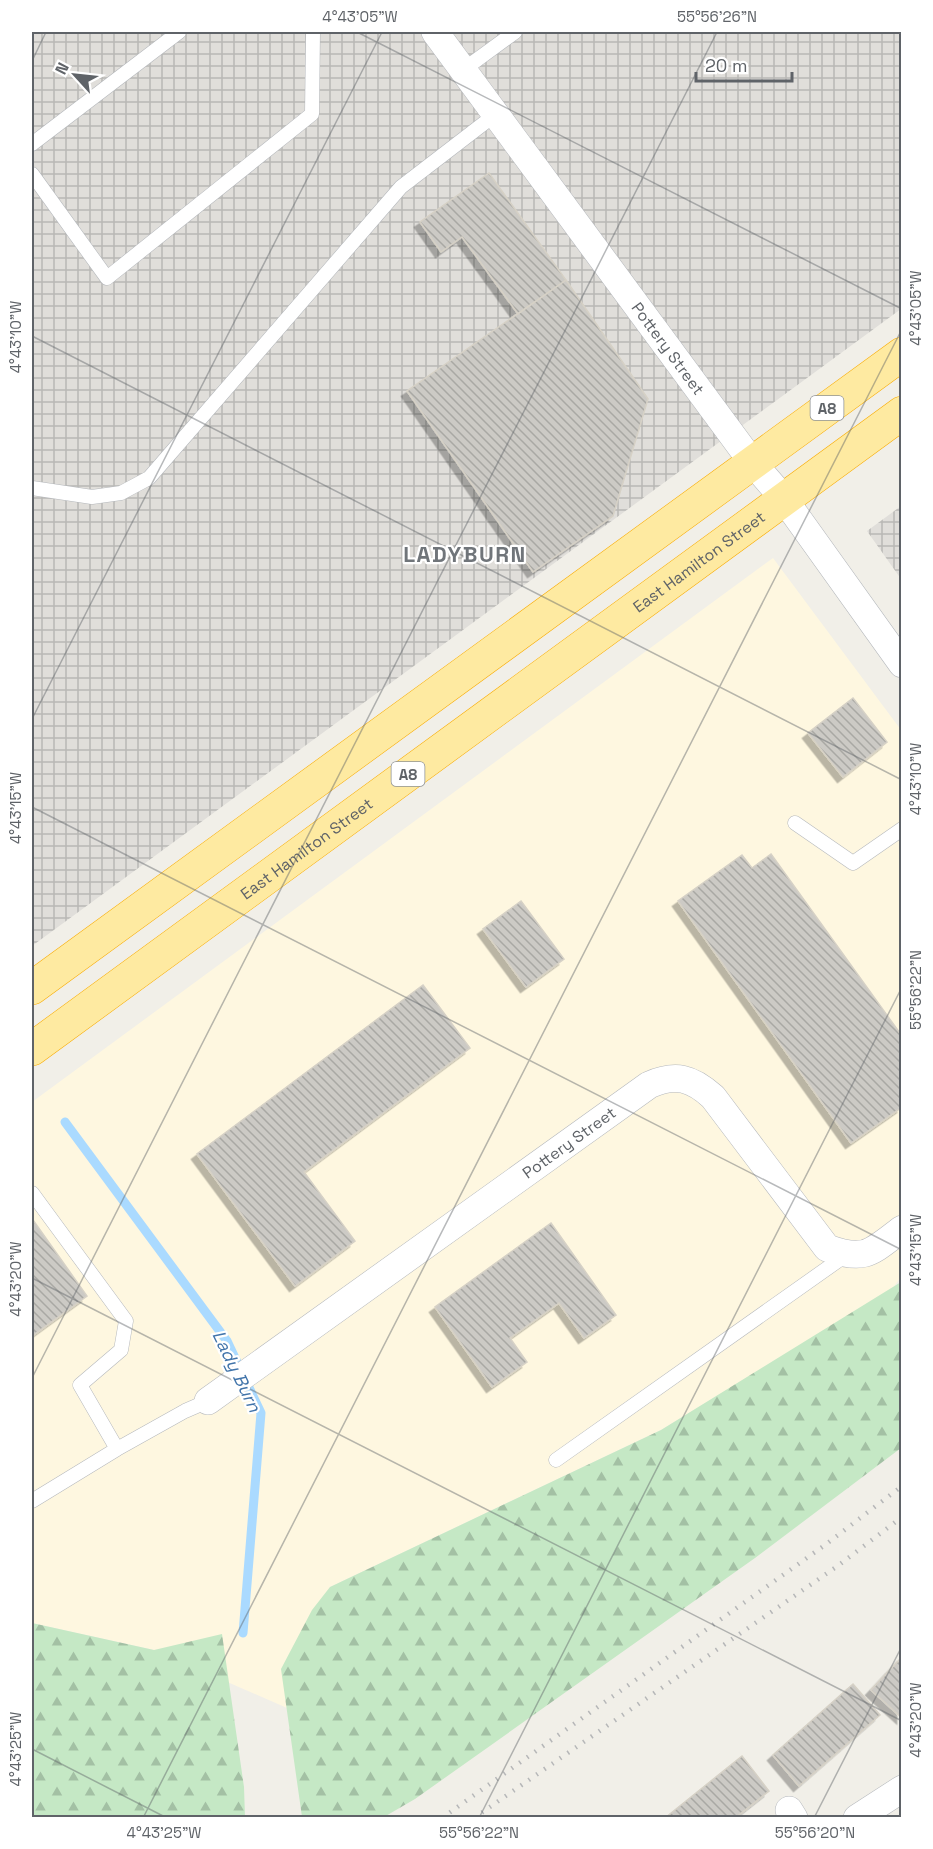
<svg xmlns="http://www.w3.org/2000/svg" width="933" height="1849" font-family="'Space Grotesk',sans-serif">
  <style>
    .commercial { fill: #fef7e0 }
    .industrial { fill: url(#industrial-grid) }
    .forest { fill: url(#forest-firs) }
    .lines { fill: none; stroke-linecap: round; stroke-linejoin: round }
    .stream { stroke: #aadaff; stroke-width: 9 }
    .building { fill: url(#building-back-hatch); stroke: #d6d1c6; stroke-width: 1.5; filter: url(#shadow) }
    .service-casing { stroke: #b5b8bc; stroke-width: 15 }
    .minor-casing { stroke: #b5b8bc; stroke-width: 28 }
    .trunk-casing { stroke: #f9ab00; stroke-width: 34 }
    .service { stroke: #fff; stroke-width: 14 }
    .minor { stroke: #fff; stroke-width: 27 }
    .trunk { stroke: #feeaa1; stroke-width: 33 }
    .rail { stroke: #b6b7b8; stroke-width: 4.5; stroke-dasharray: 1.5 8; stroke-linecap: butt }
    .ticks { fill: none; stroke: #5f6368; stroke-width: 1.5; stroke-opacity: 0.45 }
    .labels { text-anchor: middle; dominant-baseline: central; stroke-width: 4.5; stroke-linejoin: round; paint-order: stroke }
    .shield { fill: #fff; stroke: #8f9295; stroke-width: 1.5 }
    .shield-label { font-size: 15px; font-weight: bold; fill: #5f6368 }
    .street-label { font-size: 16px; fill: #5f6368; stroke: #fff }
    .water-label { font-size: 18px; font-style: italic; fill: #4174aa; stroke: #fff }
    .district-label { font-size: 22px; font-weight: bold; letter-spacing: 1.5px; fill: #70757a; stroke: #fff }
    .neatline { fill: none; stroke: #5f6368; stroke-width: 2 }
    .ticks-label { font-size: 15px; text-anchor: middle; fill: #5f6368 }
  </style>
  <defs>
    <pattern id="industrial-grid" width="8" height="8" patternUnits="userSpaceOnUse" patternTransform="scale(1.5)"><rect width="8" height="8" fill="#e0deda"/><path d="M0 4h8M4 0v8" fill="none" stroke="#b9b8b5"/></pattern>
    <pattern id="forest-firs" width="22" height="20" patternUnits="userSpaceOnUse" patternTransform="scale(1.5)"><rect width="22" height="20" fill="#c5e8c5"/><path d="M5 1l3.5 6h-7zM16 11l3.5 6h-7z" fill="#a3c0a4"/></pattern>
    <pattern id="building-back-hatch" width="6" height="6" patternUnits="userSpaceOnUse" patternTransform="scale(1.5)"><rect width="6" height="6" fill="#cccac5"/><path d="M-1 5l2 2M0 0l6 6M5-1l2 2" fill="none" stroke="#a9a8a4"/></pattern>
    <filter id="shadow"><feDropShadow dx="-5.5" dy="5.5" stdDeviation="0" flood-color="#0004"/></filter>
  </defs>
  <rect width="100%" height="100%" fill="#f1efe8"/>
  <path class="commercial" d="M773 558 901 730V1277L892 1289 661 1430 330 1587 287 1708 154 1650 32 1623V1102Z"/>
  <path class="industrial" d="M32 32H901V309L32 946Z
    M901 506V579L867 531Z"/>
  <path class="forest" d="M901 1282V1448L755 1558 415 1799 384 1817H302L281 1669 312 1610 330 1587 661 1430Z
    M32 1623 154 1650 222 1634 244 1787 245 1817H32Z"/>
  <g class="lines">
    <path class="stream" d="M65 1122 227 1341 261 1413 243 1633"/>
  </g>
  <path class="building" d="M489 173 566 280 518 314 462 237 441 252 420 222Z
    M566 280 648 399 613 516 533 572 407 391Z
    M853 698 887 742 843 777 808 733Z
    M771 854 902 1036V1107L851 1143 678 901 742 855 752 868Z
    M521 901 564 959 526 987 483 929Z
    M423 985 470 1048 304 1172 355 1241 295 1286 197 1154Z
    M33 1220 87 1296 32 1336V1221Z
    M551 1223 616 1315 584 1338 559 1303 510 1338 527 1362 492 1387 435 1307Z
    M902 1657V1718L871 1690Z
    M853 1684 880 1715 799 1786 773 1755Z
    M742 1756 769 1791 735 1818H665Z"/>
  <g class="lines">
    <g class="service-casing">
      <path id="service" d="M463 70 515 32
        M32 144 179 32
        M32 174 107 278 312 114 313 32
        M32 488 92 497 121 493 149 478 401 187 496 114
        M795 823 853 863 902 829
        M32 1193 126 1321 121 1350 80 1385 117 1449 185 1411 208 1401
        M556 1460 846 1255
        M32 1501 117 1449"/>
    </g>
    <g class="minor-casing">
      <g id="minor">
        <path id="s1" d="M435 32 752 462 784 499 902 664"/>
        <path id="s2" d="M208 1401 649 1085C676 1073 692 1078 713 1097L827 1248C866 1262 871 1252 902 1229"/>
        <path d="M789 1810 794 1818"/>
        <path d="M857 1818 902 1789"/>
      </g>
    </g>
    <g class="trunk-casing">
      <g id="trunk">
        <path d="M32 988 902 354"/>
        <path id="s3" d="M32 1049 902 413"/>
      </g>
    </g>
    <use href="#service" class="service"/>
    <use href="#minor" class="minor"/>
    <use href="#trunk" class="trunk"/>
    <path class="rail" d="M442 1818 825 1545 902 1486
      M474 1818 839 1565 902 1517"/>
  </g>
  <path class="ticks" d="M357 32 902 309M32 61 46 32M32 336 902 780M32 719 382 32M32 807 902 1250M32 1278 902 1721M32 1378 717 32M32 1749 167 1818M143 1818 902 329M479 1818 902 987M814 1818 902 1646"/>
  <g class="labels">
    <g class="shield">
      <rect x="810.5" y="396" width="33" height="24" rx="4.5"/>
      <rect x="391.5" y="762" width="33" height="24" rx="4.5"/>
    </g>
    <g class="shield-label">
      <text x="827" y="408">A8</text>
      <text x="408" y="774">A8</text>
    </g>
    <g class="street-label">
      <text stroke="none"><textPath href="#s1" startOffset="393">Pottery Street</textPath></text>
      <text stroke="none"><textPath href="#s3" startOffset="826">East Hamilton Street</textPath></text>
      <text stroke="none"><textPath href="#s3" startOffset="340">East Hamilton Street</textPath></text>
      <text stroke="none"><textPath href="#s2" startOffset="444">Pottery Street</textPath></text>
    </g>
    <g class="water-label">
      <text transform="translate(237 1371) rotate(64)">Lady Burn</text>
    </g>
    <g class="district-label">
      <text x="465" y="554">LADYBURN</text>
    </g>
  </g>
  <rect width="933" height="1849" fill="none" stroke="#ffffff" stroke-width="66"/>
  <g transform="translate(75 75) rotate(297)" stroke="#ffffff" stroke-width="4.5" paint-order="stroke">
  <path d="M0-4.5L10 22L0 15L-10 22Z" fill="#5f6368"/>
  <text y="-9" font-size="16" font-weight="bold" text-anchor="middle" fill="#5f6368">N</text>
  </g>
  <path d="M696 72v9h96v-9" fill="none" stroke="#5f6368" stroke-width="3"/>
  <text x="705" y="72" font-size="18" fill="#5f6368" stroke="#ffffff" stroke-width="4.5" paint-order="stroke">20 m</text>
  <rect x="33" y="33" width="867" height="1783" class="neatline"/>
  <g class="ticks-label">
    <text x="360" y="22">4°43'05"W</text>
    <text x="717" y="22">55°56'26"N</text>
    <text transform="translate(916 308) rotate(-90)" y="5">4°43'05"W</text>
    <text transform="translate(16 337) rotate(-90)" y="5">4°43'10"W</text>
    <text transform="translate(916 779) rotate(-90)" y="5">4°43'10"W</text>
    <text transform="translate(16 808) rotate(-90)" y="5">4°43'15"W</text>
    <text transform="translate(916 990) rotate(-90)" y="5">55°56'22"N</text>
    <text transform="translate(916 1250) rotate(-90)" y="5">4°43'15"W</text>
    <text transform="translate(16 1279) rotate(-90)" y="5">4°43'20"W</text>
    <text transform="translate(916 1720) rotate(-90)" y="5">4°43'20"W</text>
    <text transform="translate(16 1749) rotate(-90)" y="5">4°43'25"W</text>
    <text x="164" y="1838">4°43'25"W</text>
    <text x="479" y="1838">55°56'22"N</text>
    <text x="815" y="1838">55°56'20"N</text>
  </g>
</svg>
